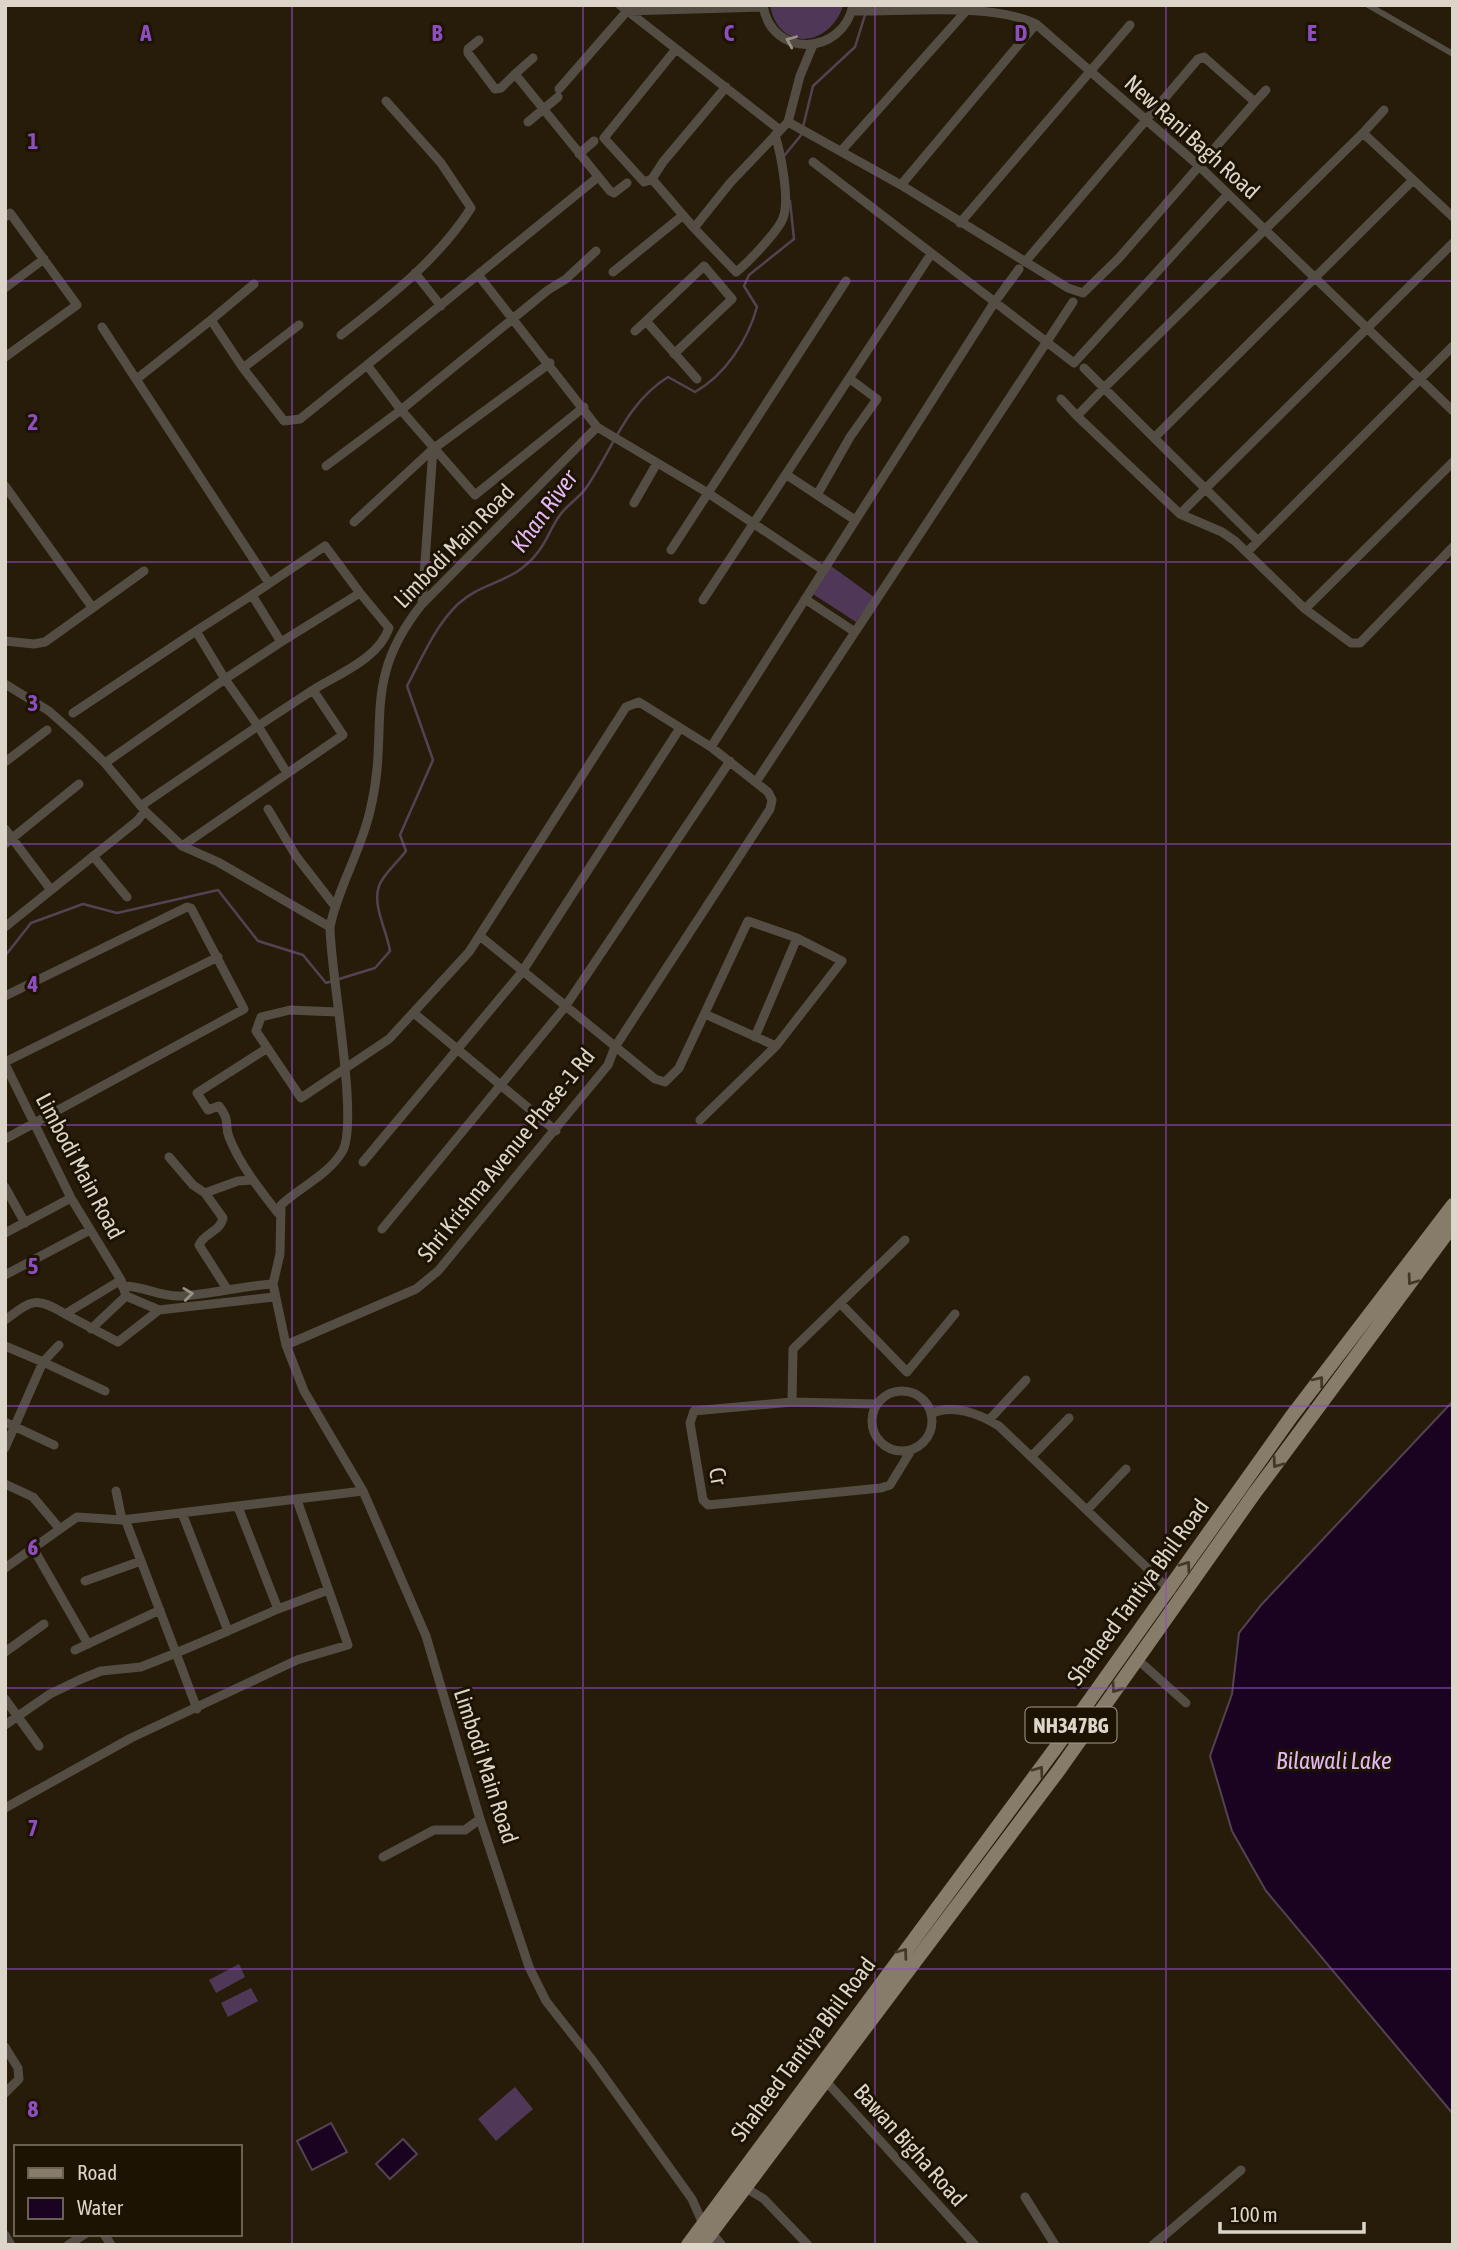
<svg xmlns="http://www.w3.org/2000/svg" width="1458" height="2250" font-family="'Asap Condensed',sans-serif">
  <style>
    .green { fill: #4f3857 }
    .water { fill: #190321; stroke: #544253; stroke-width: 2 }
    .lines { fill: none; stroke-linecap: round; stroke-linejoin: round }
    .stream { stroke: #544253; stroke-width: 2.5 }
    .pedestrian { stroke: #534d44; stroke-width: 6 }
    .minor { stroke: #534d44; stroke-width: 9 }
    .tertiary { stroke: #534d44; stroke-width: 10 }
    .primary { stroke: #877c6a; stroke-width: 14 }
    .oneway { stroke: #989186 }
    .oneway2 { stroke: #423826 }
    .grid { fill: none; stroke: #8e4ec1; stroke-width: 2; stroke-opacity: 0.55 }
    .labels { text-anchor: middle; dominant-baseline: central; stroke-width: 6; stroke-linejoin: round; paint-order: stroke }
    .shield { fill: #1d1302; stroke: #a39b8d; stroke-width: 2 }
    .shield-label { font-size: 21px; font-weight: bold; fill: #dcd5c9 }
    .street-label { font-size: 23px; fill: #dcd5c9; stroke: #1d1302 }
    .water-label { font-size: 24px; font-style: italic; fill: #e4b8f5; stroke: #1d1302 }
    .grid-label { font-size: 23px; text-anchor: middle; font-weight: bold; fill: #8e4ec1; stroke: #1d1302; stroke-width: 6; stroke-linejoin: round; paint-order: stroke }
  </style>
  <rect width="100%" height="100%" fill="#271c09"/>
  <path class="green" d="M770 5H843V6C829 48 778 52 770 5Z
    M831 566 874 597 856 622 813 594Z
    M239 1964 245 1977 216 1993 209 1980Z
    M251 1988 258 2001 228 2017 221 2003Z
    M515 2087 533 2109 496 2141 478 2119Z"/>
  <path class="water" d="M1453 1401V2114L1266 1891 1232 1831 1210 1756 1232 1694 1239 1633 1262 1604Z
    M331 2123 347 2152 312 2170 297 2141Z
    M403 2139 417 2154 390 2179 376 2164Z"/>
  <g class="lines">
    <path class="stream" d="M803 127 813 86 855 47 865 15
      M784 156 802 134
      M5 956 31 923 83 904 117 913 218 890 258 941 303 955 326 983 332 981
      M339 979 375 968 390 951C387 931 372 905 379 886 383 874 398 862 406 851L400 835 433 760 407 686C422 658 435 626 458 604 484 580 514 584 538 552 547 541 551 527 560 515 567 505 579 498 586 488 613 449 625 404 668 377L695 392C725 375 748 340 757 307L744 286 749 275 794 239 790 201"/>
    <path class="pedestrian" d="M1368 5 1453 54"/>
    <path class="minor" d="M620 5 780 130
      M763 5C771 59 843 56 853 5
      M852 11C902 12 992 2 1036 24L1198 165 1453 411
      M479 40 468 49V53L495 89 501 88 515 74
      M676 49 604 138 644 182 652 179 694 228 730 183 788 122 800 76 813 45
      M533 58 515 74 610 191 614 193 627 183
      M559 89 627 11 763 7
      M1255 102 1266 90
      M528 122 558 97
      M788 122 901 185 1068 288 1083 293 1119 258 1255 102 1204 57 1198 59 1025 262
      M1363 133 1384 110
      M842 150 966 11
      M579 154 594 141
      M813 162 1074 363 1228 194
      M652 179 663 162 726 87
      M901 185 1036 24
      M5 217 10 213 77 305 5 357
      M960 223 1130 25
      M694 228 736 272C747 264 779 230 783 218 790 200 781 154 775 135
      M613 272 682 216
      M415 273 441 306
      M479 276 597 427 708 493 823 570
      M5 288 44 259
      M211 320 254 284
      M299 325 243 368 284 421 300 419 367 365
      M102 327 269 583
      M635 331 646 321
      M341 335C388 298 438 260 471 208L441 163 386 101
      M674 354 732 299 704 266 646 321 697 379
      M1084 368 1104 388 1363 133 1453 217
      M138 378 211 320 243 368
      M1061 399 1077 416
      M584 407 475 495 401 410 548 290 566 279 596 251
      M597 427 422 604C359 683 391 726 370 811 361 851 338 887 330 927 330 972 360 1123 342 1152 327 1176 300 1187 281 1205L280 1254 273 1284 286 1345 304 1391 363 1491 426 1636 480 1819 529 1967 546 2001 593 2061 692 2199 703 2224
      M1156 436 1413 180
      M326 466 401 410 367 365 598 177
      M787 475 855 520
      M5 486 92 607
      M817 495 850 437 877 399 850 379
      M634 503 657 463
      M1180 514 1453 243
      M354 522 433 449 550 363
      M1258 541 1104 388 1077 416 1180 514 1222 532 1235 541 1305 609 1351 643H1360L1453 547
      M671 550 846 281
      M1247 552 1453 346
      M252 595 325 546 360 593
      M805 599 855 632
      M703 600 931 254
      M422 604 433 449
      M1305 609 1453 462
      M5 641 34 644 45 642 144 571
      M281 642 360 593 389 628C378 659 340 673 313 690
      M5 684 49 711 77 736 105 763 145 811 182 846 218 862 330 927
      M73 713 196 631 225 679 281 642 252 595 196 631
      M711 747 994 303 1019 269
      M5 762 47 730
      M105 763 225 679 258 726 313 690 343 735 182 846
      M756 782 1073 302
      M142 805 258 726 287 773
      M268 809 296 856 334 905
      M5 829 51 890
      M5 844 79 784
      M93 856 127 897
      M5 927 137 821 145 811
      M480 936 655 1079 665 1082 679 1068 748 921 797 938 842 961 776 1046 707 1015
      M5 996 187 907 191 908 244 1009 5 1139
      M415 1014 556 1131
      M755 1037 797 938
      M266 1049 197 1093 208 1110 219 1106C231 1122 224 1124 229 1137 240 1165 260 1190 278 1213
      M5 1062 218 957
      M5 1064 71 1198 121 1280 126 1296 159 1310 274 1297
      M700 1120 776 1046
      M169 1157 193 1185 205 1193 238 1181 252 1180
      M363 1162 522 972 680 728
      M5 1187 25 1223
      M205 1193 223 1218C220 1232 204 1233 199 1245L227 1289
      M382 1229 565 1007 730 761
      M5 1233 71 1198
      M5 1275 90 1230
      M122 1286C142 1285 159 1297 181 1296 212 1294 242 1286 273 1284
      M840 1303 907 1372
      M65 1314 118 1342 159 1310
      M5 1320C32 1300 35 1296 65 1314L121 1280
      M91 1329 126 1296
      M59 1345 43 1362 105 1391
      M286 1345 416 1289 438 1271 608 1065 615 1047 770 809 772 800 768 792 711 747 639 702 626 707 469 952 389 1039 301 1098 256 1031 261 1017 290 1010 336 1012
      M5 1346 43 1362 5 1448
      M907 1372 955 1314
      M872 1421a30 30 0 1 1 60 0a30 30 0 1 1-60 0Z
      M792 1402 793 1349 905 1240
      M877 1404 792 1402 694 1411 690 1423 703 1500 708 1505 881 1488 890 1485 912 1449
      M931 1414C952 1403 980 1414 999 1426L1171 1591
      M989 1420 1026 1380
      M5 1422 54 1445
      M1031 1457 1069 1418
      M5 1484 33 1497 59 1528
      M238 1507 278 1609 328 1590
      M1087 1510 1126 1469
      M182 1513 228 1631 278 1609
      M125 1519 176 1653 228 1631
      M122 1520 363 1491
      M33 1548 88 1644
      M5 1568 77 1517 122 1520 116 1491
      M85 1581 141 1561
      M75 1650 160 1610
      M5 1652 44 1624
      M1137 1659 1186 1703
      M5 1699 39 1746
      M5 1725 50 1694 79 1680 101 1671 141 1667 176 1653 197 1709
      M5 1808 131 1738 297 1660 348 1645 297 1500
      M383 1857 434 1830H465L480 1819
      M5 2047 18 2068 19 2079 5 2093
      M823 2078 975 2245
      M744 2187 764 2199 808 2245
      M1025 2197 1055 2245
      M104 2234 111 2245
      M5 2235 11 2245
      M68 2245 85 2234
      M1153 2245 1241 2170"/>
    <path class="tertiary" d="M707 2228 721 2245"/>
    <path class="primary" d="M688 2245 1057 1746 1291 1417 1453 1205
      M702 2245 1059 1770 1254 1494 1453 1225"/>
  </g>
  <defs><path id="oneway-chevron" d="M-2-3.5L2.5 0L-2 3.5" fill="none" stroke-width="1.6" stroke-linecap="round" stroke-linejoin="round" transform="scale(1.75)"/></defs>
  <g class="oneway">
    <use href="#oneway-chevron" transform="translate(791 41) rotate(-157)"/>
    <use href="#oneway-chevron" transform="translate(188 1294) rotate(-7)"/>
  </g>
  <g class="oneway2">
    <use href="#oneway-chevron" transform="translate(1412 1280) rotate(126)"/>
    <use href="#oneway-chevron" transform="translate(1319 1381) rotate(-52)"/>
    <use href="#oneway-chevron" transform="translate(1277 1463) rotate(126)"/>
    <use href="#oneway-chevron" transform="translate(1186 1566) rotate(-54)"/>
    <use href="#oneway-chevron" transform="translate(1116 1688) rotate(125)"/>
    <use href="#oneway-chevron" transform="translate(1039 1771) rotate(-54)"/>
    <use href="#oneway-chevron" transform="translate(903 1953) rotate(-54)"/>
  </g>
  <path class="grid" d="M292 5V2245M583 5V2245M875 5V2245M1166 5V2245M5 281H1453M5 562H1453M5 844H1453M5 1125H1453M5 1406H1453M5 1688H1453M5 1969H1453"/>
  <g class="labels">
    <rect class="shield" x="1025.5" y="1707.5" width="91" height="35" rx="5"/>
    <g class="shield-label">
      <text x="1071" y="1725">NH347BG</text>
    </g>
    <g class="street-label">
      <text transform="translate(1192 137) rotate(42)">New Rani Bagh Road</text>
      <text transform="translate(454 546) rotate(-46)">Limbodi Main Road</text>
      <text transform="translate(506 1155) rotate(-51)">Shri Krishna Avenue Phase -1 Rd</text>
      <text transform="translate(80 1166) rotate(62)">Limbodi Main Road</text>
      <text transform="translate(718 1476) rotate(80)">Cr</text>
      <text transform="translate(1138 1592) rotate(-54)">Shaheed Tantiya Bhil Road</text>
      <text transform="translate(486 1766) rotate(72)">Limbodi Main Road</text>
      <text transform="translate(803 2049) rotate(-53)">Shaheed Tantiya Bhil Road</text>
      <text transform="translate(910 2145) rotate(48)">Bawan Bigha Road</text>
    </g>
    <g class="water-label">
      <text transform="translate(544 511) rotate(-54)">Khan River</text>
      <text x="1334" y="1760">Bilawali Lake</text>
    </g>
  </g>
  <g class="grid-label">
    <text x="146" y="41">A</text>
    <text x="437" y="41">B</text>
    <text x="729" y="41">C</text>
    <text x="1021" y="41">D</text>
    <text x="1312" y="41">E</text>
    <text x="33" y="149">1</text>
    <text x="33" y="430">2</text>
    <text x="33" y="711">3</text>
    <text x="33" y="992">4</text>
    <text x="33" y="1274">5</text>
    <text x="33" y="1555">6</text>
    <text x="33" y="1836">7</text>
    <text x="33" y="2117">8</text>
  </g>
  <rect width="1458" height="2250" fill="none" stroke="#dcd5c9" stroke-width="14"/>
  <rect x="14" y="2145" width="228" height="91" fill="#1d1302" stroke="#696152" stroke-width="2"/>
  <rect x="28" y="2168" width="35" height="10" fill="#877c6a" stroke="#696152" stroke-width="2"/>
  <text x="77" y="2180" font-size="21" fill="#dcd5c9">Road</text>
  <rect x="28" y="2198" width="35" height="21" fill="#190321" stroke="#696152" stroke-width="2"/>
  <text x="77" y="2215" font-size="21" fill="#dcd5c9">Water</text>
  <path d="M1220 2222v10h144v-10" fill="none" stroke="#dcd5c9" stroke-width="3.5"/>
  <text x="1230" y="2222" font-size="21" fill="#dcd5c9" stroke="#1d1302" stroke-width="5" paint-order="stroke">100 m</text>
</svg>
